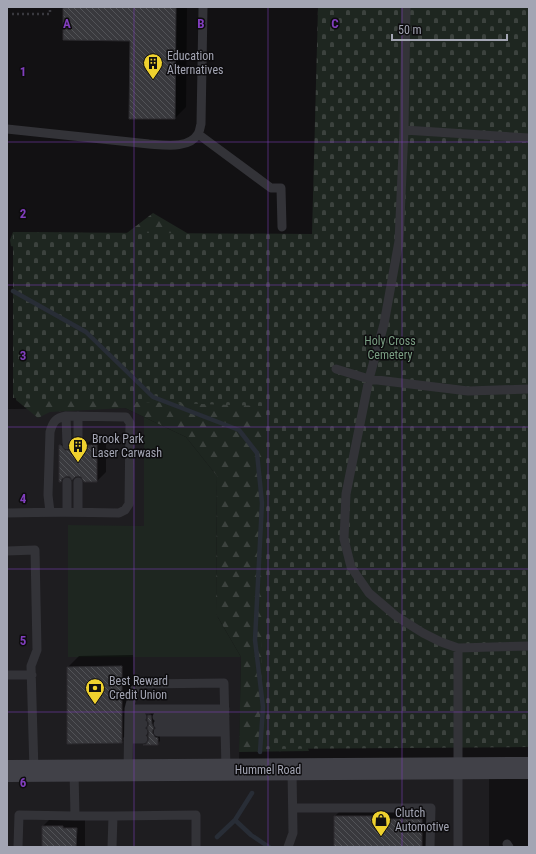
<svg xmlns="http://www.w3.org/2000/svg" width="536" height="854" font-family="'Roboto Condensed',sans-serif">
  <style>
    .built { fill: #1e1d20 }
    .green { fill: #1e2620 }
    .forest { fill: url(#forest-firs) }
    .cemetery { fill: url(#cemetery-stones) }
    .shadow { fill: #0007 }
    .lines { fill: none; stroke-linecap: round; stroke-linejoin: round }
    .stream { stroke: #282d36; stroke-width: 4.5 }
    .building { fill: url(#building-back-hatch); stroke: #2c2b2f }
    .path { stroke: #39393f; stroke-width: 2.5; stroke-dasharray: 2 3; stroke-linecap: butt }
    .lane { stroke: #333338; stroke-width: 9 }
    .secondary { stroke: #414148; stroke-width: 22 }
    .grid { fill: none; stroke: #813ebd; stroke-width: 1; stroke-opacity: 0.55 }
    .labels { text-anchor: middle; dominant-baseline: central; stroke-width: 3; stroke-linejoin: round; paint-order: stroke }
    .poi-label { font-size: 12px; fill: #a3a5b3; stroke: #0d0c0e; text-anchor: start }
    .park-label { font-size: 12px; fill: #7a9e83; stroke: #0d0c0e }
    .street-label { font-size: 12px; fill: #a3a5b3; stroke: #0d0c0e }
    .grid-label { font-size: 13px; text-anchor: middle; font-weight: bold; fill: #813ebd; stroke: #0d0c0e; stroke-width: 3; stroke-linejoin: round; paint-order: stroke }
  </style>
  <defs>
    <pattern id="forest-firs" width="22" height="20" patternUnits="userSpaceOnUse"><rect width="22" height="20" fill="#1e2620"/><path d="M5 1l3.5 6h-7zM16 11l3.5 6h-7z" fill="#3c423e"/></pattern>
    <pattern id="cemetery-stones" width="16" height="16" patternUnits="userSpaceOnUse"><rect width="16" height="16" fill="#1e2620"/><path d="M2 7V4a2 2 0 0 1 4 0v3zM10 15v-3a2 2 0 0 1 4 0v3z" fill="#3c423e"/></pattern>
    <pattern id="building-back-hatch" width="6" height="6" patternUnits="userSpaceOnUse"><rect width="6" height="6" fill="#39393d"/><path d="M-1 5l2 2M0 0l6 6M5-1l2 2" fill="none" stroke="#525357"/></pattern>
  </defs>
  <rect width="100%" height="100%" fill="#121113"/>
  <path class="built" d="M125 408 144 417V526H68V657H241L239 765 7 766V409Z
    M489 774V847H7V782L8 781Z"/>
  <path class="green" d="M144 417 186 437 217 476 216 614 241 657H68V525L144 526Z"/>
  <path class="forest" d="M153 213 187 233 282 405 285 691 309 751 239 752 241 657 216 614 217 476 186 437 125 408 50 412 38 418 16 400 14 354 19 248 11 246 10 240 13 232 88 233 123 236Z"/>
  <path class="cemetery" d="M318 7H529V747L261 749 264 406 13 398V232L312 234Z"/>
  <path class="shadow" d="M64 7H187L186 107 175 118 131 40Z
    M106 436V472L97 481 82 476 66 475 61 481 60 446 69 437 73 442H79L82 439 84 441 88 443 94 437Z
    M133 655 134 731 122 742 68 743V667L79 656Z
    M151 713H154L156 725 154 728 155 732 160 735V741L157 744H146L150 740 148 715Z
    M344 807 430 810 431 841 425 847H335V816Z
    M52 817 85 820V847H100H43V826Z"/>
  <g class="lines">
    <path class="stream" d="M13 291 86 332 153 397 239 430 257 453 262 503 255 640 263 707 260 752
      M252 793 235 820 251 835 269 847
      M217 837 235 820"/>
  </g>
  <path class="building" d="M63 7H176L175 119H129L130 41 63 40Z
    M59 445H61L65 450H70L73 447 75 450 78 451 83 448 84 445H97V482H84L81 477 78 476 75 477 72 480 70 477 67 476 62 479 61 482H59Z
    M122 666V743L67 744V667Z
    M148 715H151L152 724 154 728 152 732 155 737 158 738V745H143L146 744 149 739 148 736 149 732 147 728 149 724 147 720Z
    M334 816H378L379 819H422V847H334Z
    M42 826H63V828H77L76 847H42Z"/>
  <g class="lines">
    <path class="path" d="M12 14H50V7"/>
    <path class="lane" d="M406 7 404 130 399 241 384 324 369 379 346 494 344 539 351 567 369 593 396 616 423 633 441 642 458 648 529 646
      M7 129 149 144C165 145 189 149 198 134 200 131 200 127 201 124L203 7
      M404 130 529 138
      M198 134 271 188H281L282 227
      M336 369 369 379 468 391 529 389
      M66 416 67 445
      M78 445V416
      M67 482V512
      M78 482V512
      M7 513C44 512 82 512 119 513L125 510 129 504 130 423 126 417 66 416C56 418 53 421 50 432L48 495 50 512
      M7 551 35 550 37 650 31 666 34 771
      M7 675H32
      M129 709H225
      M129 717H142
      M157 717 225 716
      M129 724H143
      M158 724 225 725
      M129 732H143
      M158 732H225
      M128 739H143
      M74 771 75 816H113L112 847
      M128 771 129 709 134 690 141 684 224 683 226 770
      M293 808H431L430 847
      M113 816 196 815V847
      M507 844 509 847
      M18 847 19 815 75 816
      M288 847 293 833 292 770
      M458 847V648"/>
    <path class="secondary" d="M7 771 529 768"/>
  </g>
  <path class="grid" d="M134 7V847M268 7V847M402 7V847M7 142H529M7 285H529M7 427H529M7 569H529M7 712H529"/>
  <defs>
    <g id="building-pin" transform="scale(1)"><path d="M0 17L-7.5 6A9.5 9.5 0 1 1 7.5 6Z" fill="#eed12e" stroke="#0d0c0e"/><path d="M-4-6H4V6H1V3H-1V6H-4ZM-2.5-4.3h1.7v1.8h-1.7ZM.8-4.3h1.7v1.8H.8ZM-2.5-1h1.7V.8h-1.7ZM.8-1h1.7V.8H.8Z" fill="#111"/></g>
    <g id="bank-pin" transform="scale(1)"><path d="M0 17L-7.5 6A9.5 9.5 0 1 1 7.5 6Z" fill="#eed12e" stroke="#0d0c0e"/><path d="M-6-4H6V4H-6ZM0-2.3a2.3 2.3 0 1 0 0 4.6a2.3 2.3 0 1 0 0-4.6Z" fill="#111"/></g>
    <g id="shop-pin" transform="scale(1)"><path d="M0 17L-7.5 6A9.5 9.5 0 1 1 7.5 6Z" fill="#eed12e" stroke="#0d0c0e"/><path d="M-5-2.5h2.3a2.7 3.5 0 0 1 5.4 0H5L5.5 6h-11ZM-1.5-2.5h3a1.5 2.3 0 0 0-3 0Z" fill="#111"/></g>
  </defs>
  <g fill-rule="evenodd">
    <use href="#building-pin" x="153" y="63"/>
    <use href="#building-pin" x="78" y="446"/>
    <use href="#bank-pin" x="95" y="688"/>
    <use href="#shop-pin" x="381" y="820"/>
  </g>
  <g class="labels">
    <g class="poi-label">
      <text x="167" y="56">Education<tspan x="167" dy="14">Alternatives</tspan></text>
      <text x="92" y="439">Brook Park<tspan x="92" dy="14">Laser Carwash</tspan></text>
      <text x="109" y="681">Best Reward<tspan x="109" dy="14">Credit Union</tspan></text>
      <text x="395" y="813">Clutch<tspan x="395" dy="14">Automotive</tspan></text>
    </g>
    <g class="park-label">
      <text x="390" y="341">Holy Cross<tspan x="390" dy="14">Cemetery</tspan></text>
    </g>
    <g class="street-label">
      <text x="268" y="770">Hummel Road</text>
    </g>
  </g>
  <g class="grid-label">
    <text x="67" y="28">A</text>
    <text x="201" y="28">B</text>
    <text x="335" y="28">C</text>
    <text x="23" y="76">1</text>
    <text x="23" y="218">2</text>
    <text x="23" y="360">3</text>
    <text x="23" y="503">4</text>
    <text x="23" y="645">5</text>
    <text x="23" y="787">6</text>
  </g>
  <rect width="536" height="854" fill="none" stroke="#a3a5b3" stroke-width="16"/>
  <path d="M392 34v6h115v-6" fill="none" stroke="#a3a5b3" stroke-width="2"/>
  <text x="398" y="34" font-size="12" fill="#a3a5b3" stroke="#0d0c0e" stroke-width="3" paint-order="stroke">50 m</text>
</svg>
